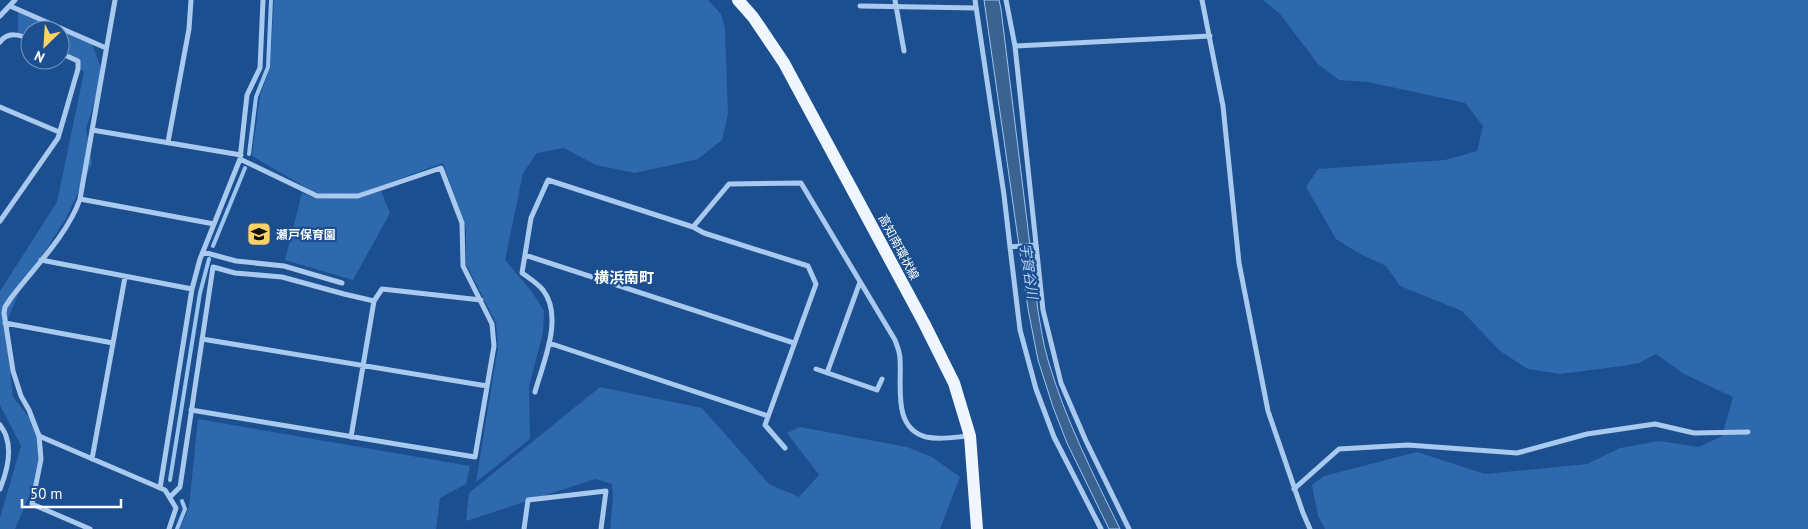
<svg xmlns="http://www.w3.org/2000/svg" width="1808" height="529" font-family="'PT Sans','Noto Sans JP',sans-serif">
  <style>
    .green { fill: #2e69ad }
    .water { fill: #3c6290; stroke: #9cc4f0 }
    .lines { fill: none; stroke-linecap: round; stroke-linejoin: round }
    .stream { stroke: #9cc4f0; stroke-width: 4 }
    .street { stroke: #a9c9ee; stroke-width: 5 }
    .primary { stroke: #f0f6ff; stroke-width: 12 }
    .labels { text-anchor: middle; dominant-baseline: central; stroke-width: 4.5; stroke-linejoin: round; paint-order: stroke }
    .poi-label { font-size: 12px; font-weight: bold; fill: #fff; stroke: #1b4f8f; text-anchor: start }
    .street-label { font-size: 12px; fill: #fff; stroke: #1b4f8f }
    .water-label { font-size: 14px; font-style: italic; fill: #b5d3f5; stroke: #1b4f8f }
    .quarter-label { font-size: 15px; font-weight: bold; fill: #fff; stroke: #1b4f8f }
  </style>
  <rect width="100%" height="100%" fill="#1b4f8f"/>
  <path class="green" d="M274 0H708L721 14 725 29 728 114 722 140 698 159 635 173 596 165 564 148 537 153 523 173 505 260 532 292 544 311 543 333 529 386 530 439 476 482 498 347 496 323 466 264V228L443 163 358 194H317L252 156 260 96 270 68Z
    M1263 0H1808V529H1325L1318 516 1312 485 1324 476 1417 452 1485 474 1587 464 1620 448 1659 441 1699 447 1722 436 1733 397 1684 374 1656 354 1639 363 1623 366 1560 374 1528 369 1500 351 1462 311 1400 286 1386 266 1360 254 1336 239 1306 187 1318 169 1445 160 1477 151 1483 126 1465 103 1368 82 1339 80 1318 64 1280 14Z
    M18 12 60 30H30V39L18 34Z
    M60 30 92 44 103 73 86 129 92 163 65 220 19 292 5 326 13 397 43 435 32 489 15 529H0V518L21 446 0 405V291L57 202 84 72 65 53 60 51Z
    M381 191 390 213 353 280 285 260 302 193 317 199 360 198Z
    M600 387 702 408 769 484 799 497 819 475 787 433 800 427 907 447 932 457 960 477 940 529H610L613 498 612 484 595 479 466 521 469 493Z
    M198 419 470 466 466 484 440 498 436 529H180L189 507Z"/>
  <path class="water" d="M984 0H999L1001 9 1038 311C1041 327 1043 344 1048 360 1065 419 1093 474 1120 529H1109L1067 443 1053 407 1038 360 1028 309Z"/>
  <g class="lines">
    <path class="stream" d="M249 154 256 97 268 67 271 0
      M213 246 245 168
      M170 480 200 293 209 259
      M177 529 185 509 182 501"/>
    <path class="street" d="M115 0 80 199C68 234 34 268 11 298L5 307 4 313 13 371 21 396 29 410 39 436 165 490 176 508 169 529
      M895 0 904 51
      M975 0 1004 195 1010 247 1035 245
      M1006 0 1015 46 1043 310 1061 383 1086 441 1129 529
      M1202 0 1223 106 1239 263 1268 411 1303 513 1310 529
      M10 6 106 48
      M860 6 976 8
      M0 16 15 0
      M0 42C8 31 20 35 30 39
      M1015 46 1210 36
      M0 107 59 132
      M92 130 241 155
      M168 142 189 29 191 0
      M80 199 214 224
      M0 221 58 138 78 69V61L60 53
      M693 227 729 184 801 183 895 340C897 346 900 352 900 359 902 385 892 428 926 437 940 440 956 437 969 436
      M1010 247 1020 330 1036 389 1054 437 1101 529
      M203 252 236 261 284 266 342 283
      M525 255 794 343
      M41 260 192 289
      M374 301 382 289 481 300
      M5 323 113 343
      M202 339 487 386
      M549 343 768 416
      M816 369 877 390 882 379
      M827 373 860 282
      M535 392C543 363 564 317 543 290 537 283 529 278 522 273L531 218 548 180 693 227 704 233 808 266 816 284 765 425 785 448
      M191 410 475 457 494 346 492 324 463 266 462 223 441 168 358 196H317L240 159
      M0 425C2 428 5 432 6 436 12 452 6 474 0 489
      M39 436 41 459 32 504 90 529
      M92 459 125 277
      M160 488 192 289 200 259 240 159 247 95 260 68 263 0
      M1294 489 1339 449 1408 445 1517 453 1587 434 1655 424 1694 433 1748 432
      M170 497 180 487 213 267 235 273 282 277 344 294 374 301 351 437
      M524 529 528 500 606 491 601 529"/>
    <path class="primary" d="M738 0 753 17 784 63 924 323 954 383 970 436 977 529"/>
  </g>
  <defs>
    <g id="school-square" transform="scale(1.25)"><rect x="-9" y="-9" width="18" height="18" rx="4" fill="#ffd166" stroke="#1b4f8f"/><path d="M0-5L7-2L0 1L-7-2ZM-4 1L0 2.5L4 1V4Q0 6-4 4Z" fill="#111"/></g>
  </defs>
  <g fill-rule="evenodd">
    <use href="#school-square" x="259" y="234"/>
  </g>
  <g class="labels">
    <g class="poi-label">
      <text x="276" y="234">瀬戸保育園</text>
    </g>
    <g class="street-label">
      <text transform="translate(899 247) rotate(62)">高知南環状線</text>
    </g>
    <g class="water-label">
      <text transform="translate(1029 271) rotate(82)">宇賀谷川</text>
    </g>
    <g class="quarter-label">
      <text x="624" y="277">横浜南町</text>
    </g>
  </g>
  <g transform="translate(45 45) rotate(205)"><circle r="24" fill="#1b4f8f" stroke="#7695bc"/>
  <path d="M0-4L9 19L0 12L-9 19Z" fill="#ffd166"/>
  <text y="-8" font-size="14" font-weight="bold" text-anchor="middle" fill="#ffffff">N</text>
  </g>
  <path d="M22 499v8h99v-8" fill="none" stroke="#ffffff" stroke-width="2.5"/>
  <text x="30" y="499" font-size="15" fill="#ffffff" stroke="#1b4f8f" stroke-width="4" paint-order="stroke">50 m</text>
</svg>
